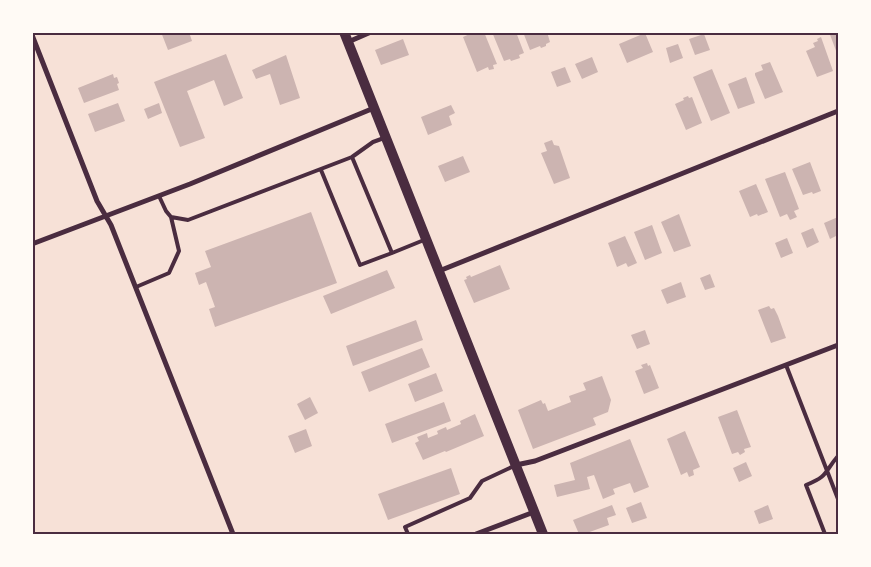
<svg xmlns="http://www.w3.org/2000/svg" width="871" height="567" font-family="Lato,sans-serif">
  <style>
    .building { fill: #ccb4b1 }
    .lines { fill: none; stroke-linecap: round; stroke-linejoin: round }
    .service { stroke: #4a2c40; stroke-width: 4 }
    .minor { stroke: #4a2c40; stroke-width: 5 }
    .secondary { stroke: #4a2c40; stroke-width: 10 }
    .neatline { fill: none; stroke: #4a2c40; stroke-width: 2 }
  </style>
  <rect width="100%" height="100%" fill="#f7e1d7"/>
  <path class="building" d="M161 32H189L192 41 168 50Z
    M474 32H484L497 64 493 65 494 69 489 70 488 67 477 72 463 37Z
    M492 32H516L524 53 519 55 520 58 511 61 510 59 504 61Z
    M523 32H547L550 42 546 44V46L541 48 540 46 530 50Z
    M829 32H838V56Z
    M645 33 653 52 627 63 619 44Z
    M704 34 710 50 695 55 689 39Z
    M821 37 833 71 817 77 806 51 815 47 813 43 818 41 817 39Z
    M403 39 409 55 381 65 375 50Z
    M678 44 683 58 670 63 666 48Z
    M226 54 243 98 224 106 214 80 187 91 205 138 180 147 154 82Z
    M286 55 300 98 280 105 270 74 256 79 252 70Z
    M592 57 598 72 582 79 575 64Z
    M770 62 783 92 765 99 755 75V73L763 70 761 65Z
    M565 67 571 82 557 87 551 72Z
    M712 69 730 113 711 121 693 77Z
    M113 74 114 78 117 77 119 83 117 84 119 90 84 103 78 88Z
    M746 77 755 103 738 109 728 84Z
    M688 96 689 98 692 97 702 123 686 130 675 104 684 100 683 98Z
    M118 103 125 121 95 132 88 114Z
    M159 103 162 113 148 119 144 109Z
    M451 105 455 113 449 116 452 125 428 135 421 117Z
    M552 140 554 145 559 146 570 178 554 184 541 153 547 151 544 143Z
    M463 156 470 172 445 182 438 166Z
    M810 162 821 191 813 194 812 192 803 195 792 169Z
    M785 172 799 209 794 211 797 217 790 220 787 214 780 217 765 179Z
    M756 184 768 212 758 216 757 214 750 217 739 191Z
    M311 212 337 283 215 327 209 309 215 307 206 282 199 285 195 273 211 267 205 251Z
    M679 214 691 246 674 252 661 222Z
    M838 217V235L830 239 824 223Z
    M652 225 662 253 645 260 634 232Z
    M813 228 819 242 807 248 801 233Z
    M625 236 637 263 628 267 626 263 617 267 608 243Z
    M787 238 793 253 781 258 775 243Z
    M500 265 510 289 474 303 464 280 467 279 466 277 470 275 471 277Z
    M387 270 395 288 331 314 323 296Z
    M710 274 715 287 705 290 700 278Z
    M681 282 686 297 667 304 661 290Z
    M769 306 771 309 774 308 778 316 786 338 771 343 758 310Z
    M416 320 423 340 353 366 346 346Z
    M645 330 650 344 637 349 631 335Z
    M422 348 430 367 369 392 361 372Z
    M647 363 648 366 650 365 659 388 644 394 635 371 643 368 641 365Z
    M436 373 443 391 415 402 408 384Z
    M602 376 611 400 608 412 593 418 596 425 533 449 518 410 541 400 543 404 545 403 548 411 571 402 569 396 586 390 583 383Z
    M310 397 318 413 305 420 297 404Z
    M444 402 451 421 392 443 385 424Z
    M737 410 751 447 744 449 745 452 740 455 738 452 732 454 718 417Z
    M475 414 484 436 446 452 445 451 423 460 415 443 419 441 417 437 427 433 428 438 438 434 437 431 446 427 447 430 461 424 460 421Z
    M306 429 312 446 295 453 288 436Z
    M685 431 700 467 693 470 694 475 689 477 687 472 681 475 667 439Z
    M630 439 649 487 634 493 630 483 613 489 615 494 603 499 594 475 587 477 590 489 557 497 554 485 575 480 570 463Z
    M746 462 752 476 739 482 733 468Z
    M451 468 460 494 388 520 378 494Z
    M641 502 647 518 632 523 626 508Z
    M612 505 616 515 607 518 609 525 584 534H579L573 520Z
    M768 505 773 519 759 524 754 511Z"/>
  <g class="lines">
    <path class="service" d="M384 138 373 142 352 157 392 253 424 240
      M321 170 360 265 392 253
      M159 196 166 211 171 217 188 220 352 157
      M136 287 169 273 179 251 171 217
      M786 365 838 499
      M408 534 405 527 470 498 482 481 514 466
      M825 534 806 485C829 476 824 472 838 456"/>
    <path class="minor" d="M32 35 97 201 111 225 233 534
      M348 42 371 32
      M32 244 190 184 374 108
      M439 271 838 111
      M516 465 535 461 838 345
      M476 534 534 512"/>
    <path class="secondary" d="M344 32 543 534"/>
  </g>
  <rect width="871" height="567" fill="none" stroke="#fffaf5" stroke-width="68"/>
  <rect x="34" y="34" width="803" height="499" class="neatline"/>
</svg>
